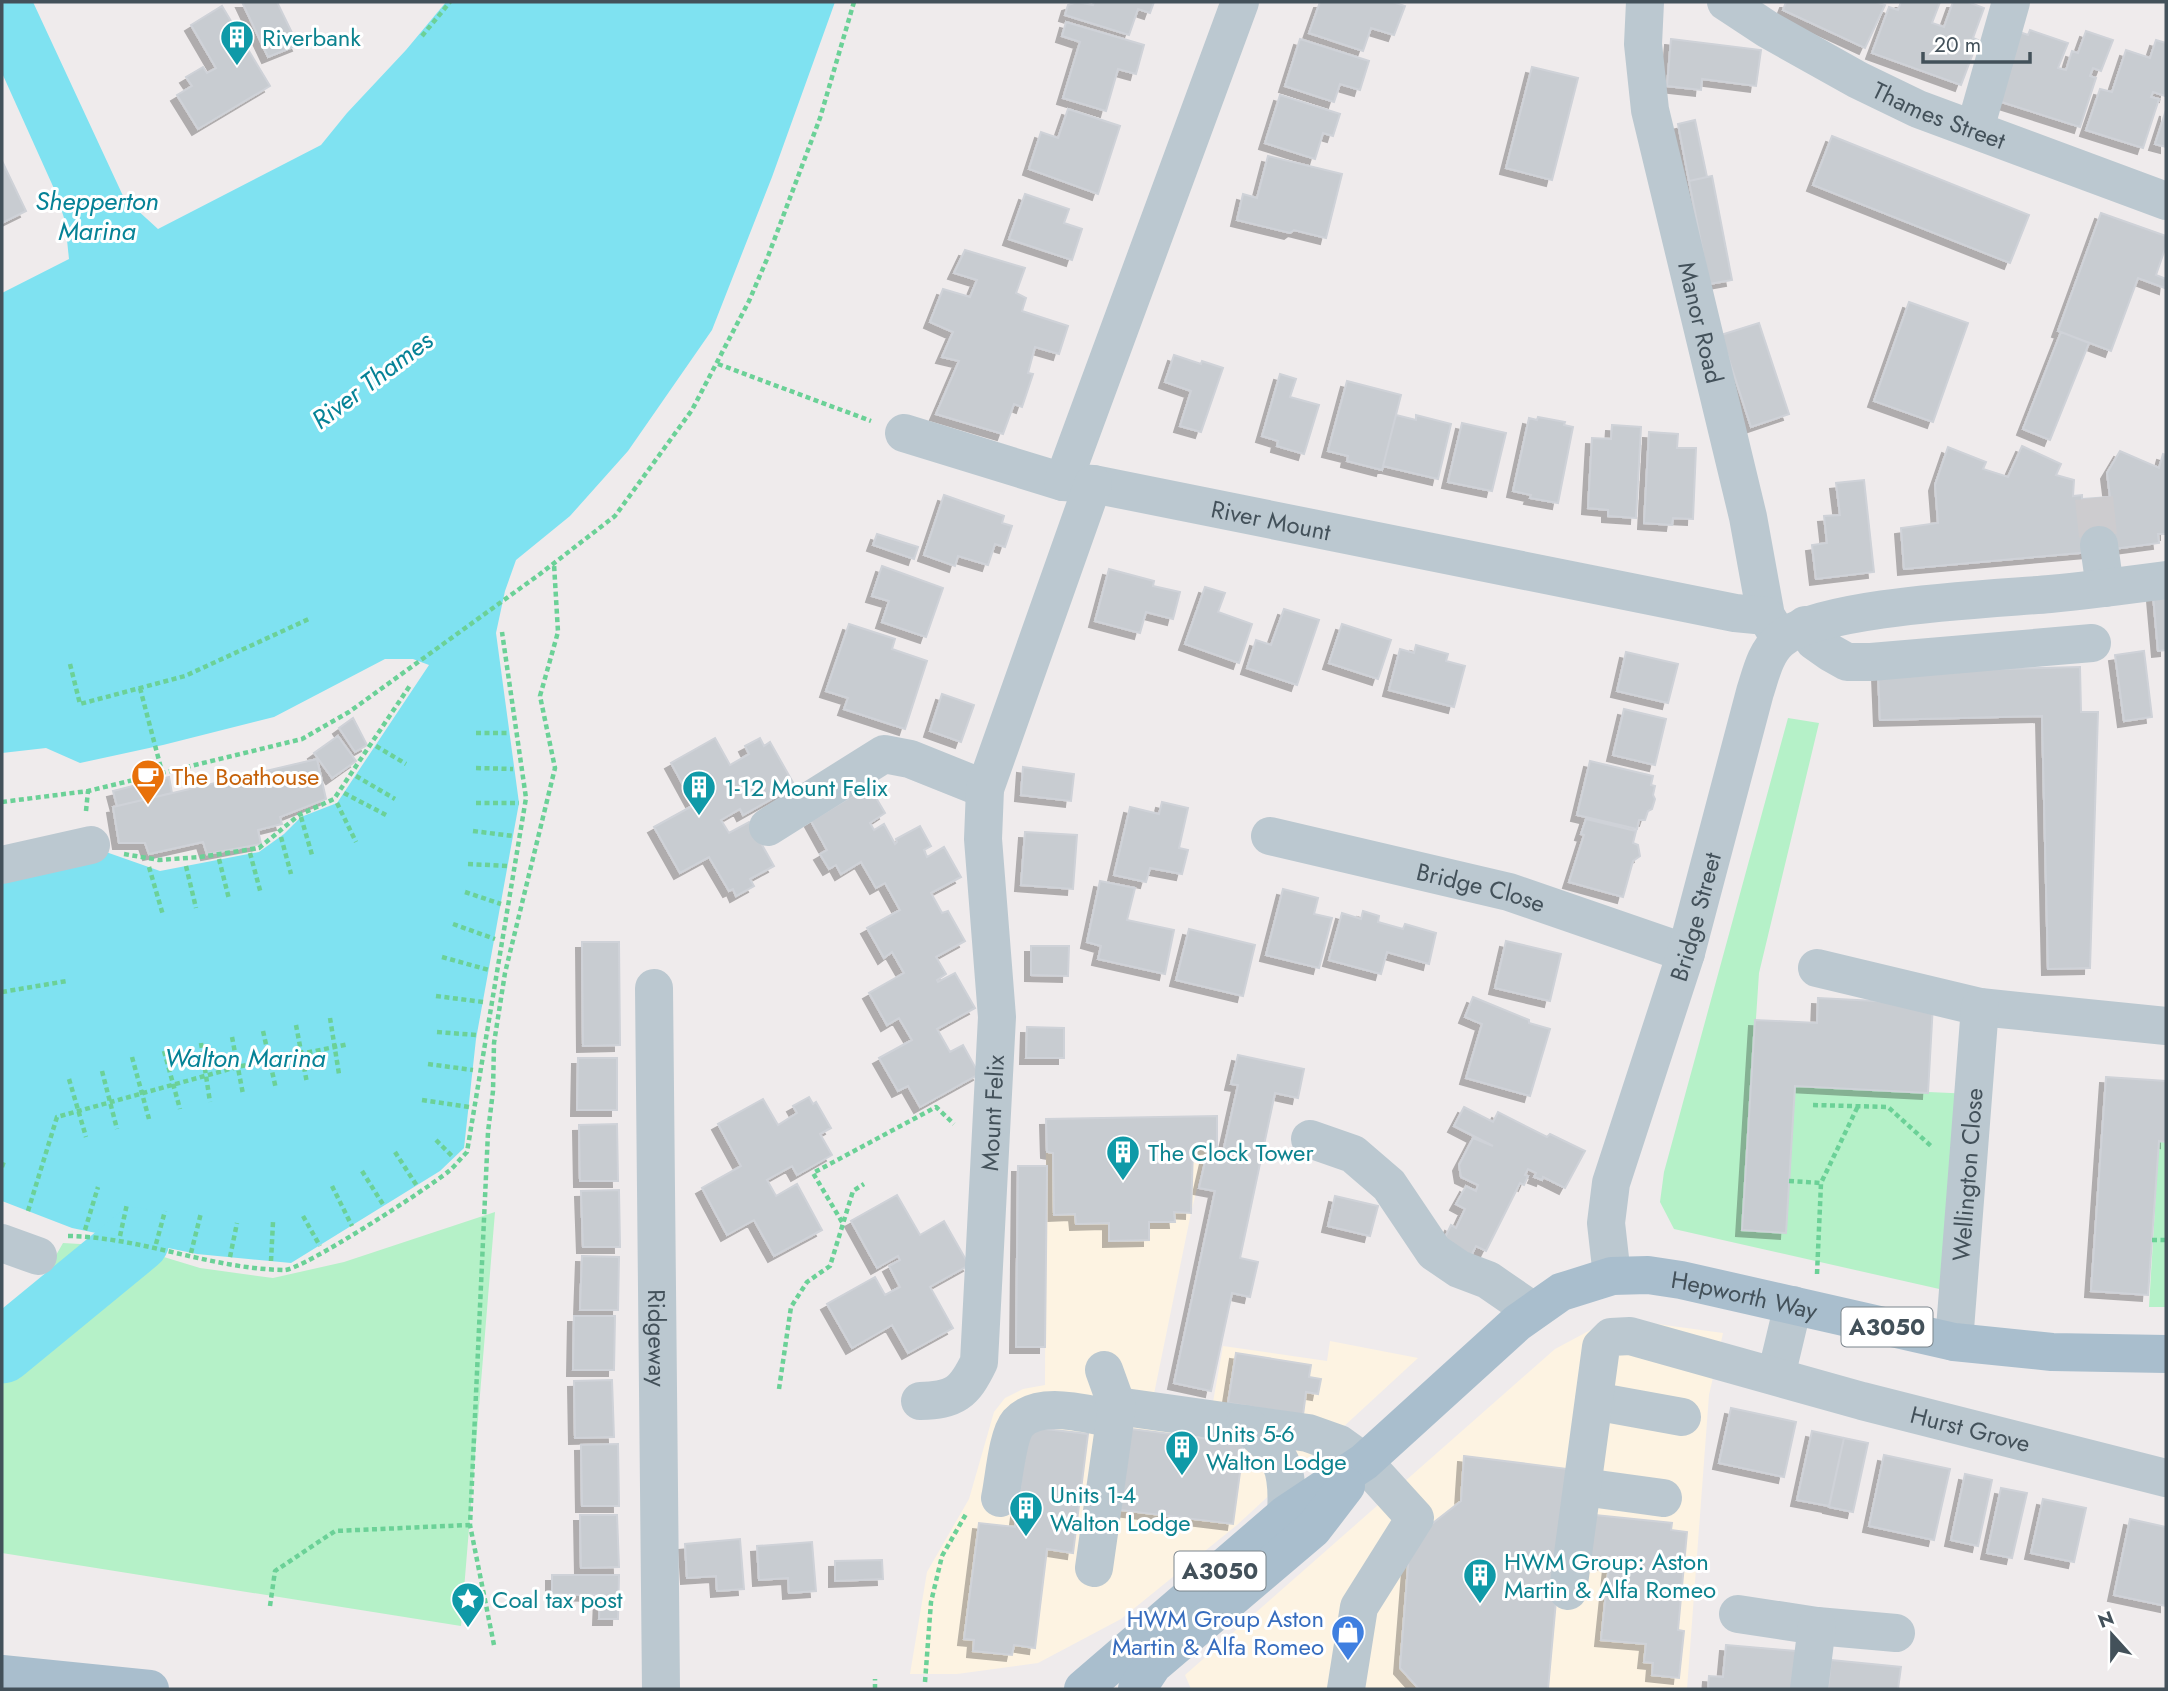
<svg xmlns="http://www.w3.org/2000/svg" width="2168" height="1691" font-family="Jost,sans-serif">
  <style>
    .commercial { fill: #fdf3e2 }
    .green { fill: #b5f1c8 }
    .water { fill: #7fe2f1 }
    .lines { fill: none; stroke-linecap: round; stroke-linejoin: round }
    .river { stroke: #7fe2f1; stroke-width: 65 }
    .building { fill: #c8ccd1; stroke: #cfd2d8; stroke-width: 2; filter: url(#shadow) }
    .minor-tunnel { stroke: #cdcccf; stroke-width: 38; stroke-dasharray: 38 19; stroke-linecap: butt }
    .path { stroke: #6bd197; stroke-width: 4.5; stroke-dasharray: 5 3.5; stroke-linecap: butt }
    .minor { stroke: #bbc8d0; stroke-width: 38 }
    .major { stroke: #a9becd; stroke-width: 38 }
    .labels { text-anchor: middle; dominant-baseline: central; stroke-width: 6; stroke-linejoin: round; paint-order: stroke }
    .shield { fill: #fff; stroke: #7b858c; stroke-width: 2 }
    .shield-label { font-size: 23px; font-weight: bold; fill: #43515a }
    .culture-label { font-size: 24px; fill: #0d838f; stroke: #fff; text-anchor: start }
    .street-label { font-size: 24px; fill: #43515a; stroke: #fff }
    .food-label { font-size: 24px; fill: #c56008; stroke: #fff; text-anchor: start }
    .shop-label { font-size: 24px; fill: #366cbe; stroke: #fff; text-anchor: end }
    .water-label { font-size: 26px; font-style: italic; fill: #058296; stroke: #fff }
  </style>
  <defs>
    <filter id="shadow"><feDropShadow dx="-6" dy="6" stdDeviation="0" flood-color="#0004"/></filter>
  </defs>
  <rect width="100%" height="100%" fill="#efebec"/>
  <path class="commercial" d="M1217 1116V1147L1207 1148 1191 1213 1154 1394 1213 1402 1223 1346 1327 1361 1330 1341 1418 1358 1237 1525 1121 1619 1038 1663 957 1674H910L927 1572 969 1499 994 1412 1005 1398 1023 1389 1045 1385 1046 1119Z
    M1613 1318 1723 1333 1709 1395 1687 1689H1191L1185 1675 1555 1349Z"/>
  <path class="green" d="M1788 718 1819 723 1759 973 1742 1230 1786 1233 1795 1086 1973 1094 1957 1293 1674 1229 1660 1202 1664 1172Z
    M2159 1141 2166 1142V1307H2149Z
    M495 1212 461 1626 2 1553V1311L20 1318 63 1243 131 1247 200 1268 273 1278 344 1262Z"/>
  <path class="water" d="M2 2H33L124 198 158 229 321 145 347 113 406 50 446 2H835L772 177 712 330 628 451 570 516 516 560 505 591 496 633 519 803 476 1039 464 1148 440 1171 291 1263 197 1254 72 1228 2 1201V880L106 852 160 871 259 852 284 834 301 817 337 803 429 665 413 659H385L274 717 163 745 80 763 46 748 2 753V293L69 259 65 221 56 193 2 73Z"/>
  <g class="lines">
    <path class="river" d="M2 1351 137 1240"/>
  </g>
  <path class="building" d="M242 2H277L298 45 268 57Z
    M1077 2 1093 5 1094 2H1154L1150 13 1138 9 1129 35 1065 15 1068 5Z
    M1320 2H1393L1405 6 1394 35 1371 28 1363 51 1309 33Z
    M1786 2H1876L1885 5 1865 48 1783 10Z
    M1901 2H1940L1932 23 1944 27 1953 2H1968L1984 8 1973 38 1978 40 1961 85 1872 53 1889 7 1898 10Z
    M222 6 270 86 198 129 177 95 192 86 186 77 203 67 207 73 216 68 191 25Z
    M1066 22 1144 45 1136 74 1118 69 1106 111 1063 98 1080 42 1062 36Z
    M2014 30 2028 35 2030 30 2068 43 2058 68 2066 70 2072 51 2078 53 2086 31 2113 40 2101 71 2093 68 2090 76 2096 78 2080 127 1989 98Z
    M1300 39 1369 61 1360 90 1340 84 1334 102 1285 86Z
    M1671 39 1761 50 1756 86 1702 79 1701 90 1667 86Z
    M2156 40 2166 43V91L2165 96 2153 92 2151 97 2159 99 2143 148 2086 130 2100 89 2112 92 2126 50 2150 58Z
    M1532 67 1578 78 1552 180 1506 168Z
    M1280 95 1340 114 1333 136 1323 133 1315 159 1265 143Z
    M1068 109 1120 126 1098 194 1029 169 1041 132 1058 138Z
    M2166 110V147L2155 144Z
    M1695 120 1707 177 1689 181 1678 124Z
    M1832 136 2029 215 2010 263 1813 185Z
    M1268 156 1342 174 1326 238 1294 230 1290 233 1237 220 1243 194 1257 198Z
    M2 161 26 211 2 223Z
    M1712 176 1732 280 1709 284 1689 181Z
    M1025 194 1069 209 1064 223 1082 229 1072 260 1009 239Z
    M2101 213 2166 236V246L2156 275 2166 279 2165 288 2138 278 2111 351 2058 331Z
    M965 250 1025 268 1016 293 1026 298 1022 311 1068 326 1059 354 1035 347 1028 373 1033 374 1022 407 1014 404 1003 434 936 414 959 361 942 357 953 332 930 322 943 289 970 297 977 280 954 273Z
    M1909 302 1968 323 1933 422 1874 401Z
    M1759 323 1789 414 1751 427 1721 335Z
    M2061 332 2089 343 2050 440 2023 429Z
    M1174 355 1201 364 1202 361 1223 368 1201 432 1180 426 1191 391 1165 382Z
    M1280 374 1296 379 1290 397 1319 405 1304 454 1277 446 1278 441 1262 436Z
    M1347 381 1401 395 1382 470 1347 461 1348 456 1328 451Z
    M1396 415 1416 420V415L1451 424 1438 479 1383 466Z
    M1538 417 1565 422 1564 425 1573 427 1558 503 1530 498 1531 495 1513 491 1529 418 1537 420Z
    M1462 423 1506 433 1492 491 1448 482Z
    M1612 425 1641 427 1636 518 1608 516V510L1588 508 1592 438 1611 439Z
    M1649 432 1678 434 1677 448H1696L1693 519 1673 518 1672 525 1644 523Z
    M2022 446 2061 464 2056 475 2074 480 2073 496 2082 495V499L2110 497 2107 473 2120 451 2159 468 2163 454 2166 455V534H2158L2159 543 2091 552 1904 569 1901 528 1938 523 1935 485 1948 447 1986 462 1983 469 2008 477Z
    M1864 480 1874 572 1816 579 1812 545 1827 543 1824 516 1840 515 1836 483Z
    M944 495 1004 516 1002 523 1012 526 1005 547 995 544 988 565 958 556 955 566 924 555Z
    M877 534 918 547 914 559 873 545Z
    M882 566 943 588 926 637 882 622 889 601 872 596Z
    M1109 569 1154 581 1153 586 1180 592 1173 619 1146 612 1140 633 1095 621Z
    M1205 587 1225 593 1218 612 1252 624 1239 663 1185 644Z
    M2166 594V650L2158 651 2153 595Z
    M1284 609 1319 620 1297 685 1247 668 1256 640 1271 645Z
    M849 624 895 639 892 649 927 661 905 729 844 709 848 698 826 691Z
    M1342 624 1391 640 1378 679 1329 663Z
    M1416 645 1448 654 1446 661 1465 666 1454 707 1389 690 1400 649 1414 653Z
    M2144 651 2152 717 2124 721 2115 655Z
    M1626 652 1678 664 1668 703 1617 691Z
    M2080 667 2081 712H2098L2090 968 2048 969 2042 716 1880 720 1878 672Z
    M942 694 974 705 961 742 930 731Z
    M1624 709 1666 719 1655 765 1613 755Z
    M353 718 367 745 355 752 339 728Z
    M338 736 356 761 332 778 314 753Z
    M715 738 730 765 749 754 745 746 760 738 764 746 770 742 795 786 743 815 740 809 721 820 729 833 749 822 774 866 750 879 754 886 736 896 733 889 729 891 709 857 680 873 654 827 694 805 671 763Z
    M317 759 326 799 280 817 282 824 258 830 261 844 207 854 203 842 149 854 145 843H119L113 807Z
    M1590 761 1653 776 1651 785 1655 786 1653 795 1655 799 1652 809 1648 811 1645 820H1639L1637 829 1577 815Z
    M1023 767 1074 774 1071 801 1021 795Z
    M169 777 172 793 117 806 113 791Z
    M869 786 885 813 870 823 874 830 884 824 895 844 897 842 896 839 920 826 931 846 924 850 927 857 944 847 961 877 931 893 942 913 948 911 965 941 936 957 946 974 937 980 938 982 955 973 975 1008 937 1029 950 1052 963 1045 979 1074 920 1107 908 1086 898 1091 879 1058 912 1040 899 1018 887 1025 869 993 904 973 892 952 884 958 867 928 900 910 885 883 876 888 861 862 841 874 836 865 829 869 820 854 827 850 811 821Z
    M1162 802 1188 808 1179 848 1188 850 1182 874 1150 868 1146 882 1114 875 1130 807 1159 814Z
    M1586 819 1636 831 1633 843 1638 845 1640 856 1633 861 1623 897 1569 882 1584 835 1581 834Z
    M1025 832 1077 835 1073 889 1021 885Z
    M1100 881 1135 888 1127 920 1174 930 1165 974 1098 959 1101 946 1087 942Z
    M1283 889 1318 898 1314 914 1332 918 1319 968 1266 955Z
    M1363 911 1379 916 1378 922 1403 929 1405 924 1436 933 1429 964 1387 952 1381 974 1329 960 1342 913 1361 919Z
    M1189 929 1255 945 1243 996 1176 980Z
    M1506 941 1561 954 1550 1001 1495 988Z
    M582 942H619L620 1045 583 1046Z
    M1031 946H1069L1068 976 1031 975Z
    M1473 997 1529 1020V1023L1550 1029 1530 1096 1466 1078 1482 1024 1465 1017Z
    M1818 998 1933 1004 1928 1093 1795 1086 1786 1233 1742 1230 1755 1020 1817 1023Z
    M1027 1027 1064 1028V1058H1026Z
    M1238 1055 1304 1069 1298 1098 1275 1093 1240 1258 1258 1262 1250 1297 1232 1293 1211 1391 1174 1383 1215 1191 1199 1188 1206 1158 1221 1161 1238 1085 1231 1084Z
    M578 1058H617V1110H577Z
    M2106 1077 2166 1081V1142L2159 1141 2148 1295 2091 1291Z
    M809 1097 813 1104 816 1102 831 1128 820 1134 832 1155 797 1175 792 1166 767 1180 776 1196 797 1184 822 1230 774 1256 754 1220 727 1235 702 1188 741 1166 718 1124 763 1099 778 1125 797 1113 793 1106Z
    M1464 1107 1493 1122 1498 1112 1547 1137 1550 1134 1585 1151 1565 1188 1543 1177 1542 1180 1534 1177 1536 1173 1528 1169 1525 1175 1528 1176 1524 1185 1520 1183 1486 1251 1476 1246 1467 1264 1439 1250 1451 1225 1456 1228 1465 1209 1456 1204 1466 1186 1476 1191 1478 1185 1461 1177 1459 1165 1473 1138 1493 1146 1454 1126Z
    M1217 1116V1147L1193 1149 1191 1213 1174 1212 1175 1222H1149V1240L1109 1241V1223L1076 1224 1075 1214 1054 1215 1053 1153 1047 1152 1046 1119Z
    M617 1124 618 1181H580L579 1125Z
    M1018 1166H1047L1045 1347H1016Z
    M619 1190 620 1247H583L581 1191Z
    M897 1195 920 1235 944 1221 969 1265 930 1287 953 1328 908 1353 892 1325 852 1348 827 1304 875 1277 885 1295 900 1287 889 1266 900 1260 898 1256 877 1268 851 1221Z
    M1335 1196 1378 1206 1370 1236 1328 1226Z
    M582 1256 619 1257 618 1310H580Z
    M574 1316H615L614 1370H573Z
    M1236 1353 1311 1365 1309 1377 1321 1379 1318 1394 1306 1392 1303 1415 1228 1403Z
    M612 1380 614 1437 575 1438 574 1381Z
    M1731 1408 1796 1422 1784 1477 1719 1463Z
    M1028 1427 1088 1434 1073 1553 1047 1549 1035 1648 1014 1645 1012 1655 973 1651 974 1640 964 1639 979 1523 1015 1527Z
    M1131 1429 1244 1443 1233 1524 1120 1510Z
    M1812 1431 1844 1438 1829 1506 1797 1500Z
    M1844 1438 1868 1443 1853 1512 1829 1507Z
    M618 1444 619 1506H582L581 1445Z
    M1884 1455 1950 1469 1934 1540 1869 1526Z
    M1464 1456 1568 1469 1548 1689H1419L1400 1668 1410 1541 1461 1501Z
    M1965 1474 1992 1480 1978 1546 1951 1540Z
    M2001 1488 2027 1493 2012 1558 1987 1553Z
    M2043 1499 2086 1508 2074 1562 2031 1553Z
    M1585 1514 1672 1523 1671 1530 1687 1532 1678 1630 1684 1631 1679 1678 1652 1675 1653 1663 1644 1662 1646 1644 1601 1640 1609 1564 1580 1561Z
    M580 1515H617L619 1567 581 1568Z
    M2130 1519 2166 1527V1606L2114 1595Z
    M740 1539 744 1589 717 1591 716 1576 687 1578 685 1544Z
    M812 1542 816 1591 789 1593 788 1578 759 1580 757 1546Z
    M882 1560 883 1579 835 1581V1561Z
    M552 1575H619L618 1619H599L600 1595 552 1594Z
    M1726 1645 1796 1651 1792 1689H1708L1709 1676 1723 1677Z
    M1831 1660 1901 1667 1898 1689H1828Z"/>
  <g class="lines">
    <path class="minor-tunnel" d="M2094 498 2099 545"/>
    <path class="path" d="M422 36 450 2
      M718 364 871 421
      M70 664 80 704 185 676 311 618
      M140 688 162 772
      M476 733H508
      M376 746 406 764
      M476 768 513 769
      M356 776 395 799
      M344 793 386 815
      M2 802 88 791 302 739 349 712 540 574 615 516 692 410 749 301 767 259 820 118 854 2
      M337 803 356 842
      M476 803H519
      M86 811 88 791
      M301 817 312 855
      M473 831 513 836
      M281 837 291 874
      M250 853 261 894
      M124 854 159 860 200 857 259 848 299 815 334 799 411 684
      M219 859 229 899
      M468 864 508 866
      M186 866 196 908
      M149 867 163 915
      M465 892 501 904
      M453 924 495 939
      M442 957 489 970
      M2 992 67 981
      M436 996 483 1002
      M330 1018 339 1074
      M296 1025 307 1083
      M263 1031 276 1089
      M437 1032 477 1035
      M232 1037 243 1094
      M201 1043 210 1102
      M164 1051 180 1109
      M132 1057 149 1119
      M428 1064 473 1070
      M102 1071 117 1129
      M69 1079 86 1137
      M422 1100 469 1107
      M1813 1105 1888 1107 1931 1146
      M436 1140 454 1158
      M395 1152 417 1186
      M2 1167 4 1161
      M362 1171 384 1206
      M1789 1181 1821 1183
      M332 1186 352 1226
      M28 1211 57 1117 237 1067 349 1044
      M303 1216 320 1246
      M842 1222 813 1173 936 1107 954 1124
      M85 1230 98 1187
      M68 1236C141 1237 211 1269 284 1270 301 1271 430 1187 449 1171 455 1166 461 1158 467 1152L526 798 502 632
      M120 1236 127 1204
      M2152 1240H2166
      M156 1244 165 1211
      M191 1253 201 1213
      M230 1257 237 1223
      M271 1261 273 1222
      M1817 1274 1821 1183 1858 1106
      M779 1389 791 1307 807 1282 830 1266 853 1191 864 1184
      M270 1606 275 1571 335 1531 470 1525
      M494 1645 470 1525 488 1132 493 1091 494 1043 505 973 555 768 540 696 558 632 554 564
      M925 1682 931 1602 942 1556 966 1514
      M875 1689V1679"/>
    <g class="minor">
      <path id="s1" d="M1645 2 1643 44 1650 110 1748 517 1766 616 1779 637"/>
      <path id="s2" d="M1726 2 1767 29 1858 80 1918 109 2166 201"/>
      <path d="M1975 129 2011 2"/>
      <path id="s3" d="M904 433 1063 482 1093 484 1735 613 1766 616"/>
      <path d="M1063 482 1240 2"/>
      <path d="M2099 545 2105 588"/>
      <path d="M1805 625 1814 641 1831 653 1847 662H1871L2092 643"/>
      <path d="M768 827 884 754 910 759 985 789"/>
      <path id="s4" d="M1270 836 1509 892 1686 953"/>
      <path d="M2 865 91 845"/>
      <path d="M1817 968 1980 1007 2166 1026"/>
      <path id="s5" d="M654 988 661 1689"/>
      <path d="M1310 1139 1353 1154 1389 1185 1434 1252 1459 1269 1488 1280 1533 1311"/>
      <path d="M2 1243 38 1256"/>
      <path id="s6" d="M1612 1276 1606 1223 1611 1183 1686 953 1755 692C1761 674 1765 653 1780 640 1817 606 1994 599 2050 594 2089 590 2128 585 2166 580"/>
      <path id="s7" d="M1954 1342 1980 1007"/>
      <path d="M1776 1376 1793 1305"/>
      <path id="s8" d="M920 1401C955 1400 964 1393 979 1362L997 1017 983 839 985 789 1093 484"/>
      <path d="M1594 1401 1682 1417"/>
      <path d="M1117 1406 1308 1433 1339 1444 1364 1462 1415 1518 1359 1607 1346 1689"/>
      <path d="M1245 1424C1282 1453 1289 1467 1286 1514"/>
      <path d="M1583 1487 1663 1498"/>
      <path d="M1000 1498C1004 1480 1007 1436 1018 1423 1040 1399 1088 1415 1115 1419"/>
      <path d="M1094 1568 1117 1406 1104 1370"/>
      <path id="s9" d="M1568 1591 1601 1347 1611 1337 1630 1336 1862 1401 2166 1478"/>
      <path d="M1738 1614 1817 1626 1896 1633"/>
      <path d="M1809 1689 1817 1626"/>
    </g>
    <g class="major">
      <path d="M2 1674 150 1689"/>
      <path id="s10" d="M1083 1689 1286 1514 1364 1462 1517 1323 1561 1292 1612 1276 1648 1275 1681 1280 1954 1342 2052 1352 2166 1354"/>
      <path d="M1137 1689 1153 1665 1313 1529 1346 1486"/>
    </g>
  </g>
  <defs>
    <g id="building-pin" transform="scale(1.75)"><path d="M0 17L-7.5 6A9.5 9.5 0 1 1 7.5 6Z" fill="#0f9aa8" stroke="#fff"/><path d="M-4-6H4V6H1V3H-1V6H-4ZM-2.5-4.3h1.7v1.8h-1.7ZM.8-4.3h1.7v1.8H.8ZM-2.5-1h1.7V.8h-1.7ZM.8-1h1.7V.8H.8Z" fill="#fff"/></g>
    <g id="cafe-pin" transform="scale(1.75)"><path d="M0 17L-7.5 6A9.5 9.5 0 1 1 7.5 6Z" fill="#e8710a" stroke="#fff"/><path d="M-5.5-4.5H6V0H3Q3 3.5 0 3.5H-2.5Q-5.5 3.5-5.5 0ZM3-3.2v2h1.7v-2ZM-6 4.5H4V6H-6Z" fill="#fff"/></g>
    <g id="sight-pin" transform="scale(1.75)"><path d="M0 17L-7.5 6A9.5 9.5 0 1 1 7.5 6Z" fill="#0f9aa8" stroke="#fff"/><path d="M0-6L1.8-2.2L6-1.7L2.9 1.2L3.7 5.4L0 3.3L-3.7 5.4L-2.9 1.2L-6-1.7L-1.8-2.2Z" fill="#fff"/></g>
    <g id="shop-pin" transform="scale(1.75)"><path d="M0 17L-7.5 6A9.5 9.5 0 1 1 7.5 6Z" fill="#3f7fe0" stroke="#fff"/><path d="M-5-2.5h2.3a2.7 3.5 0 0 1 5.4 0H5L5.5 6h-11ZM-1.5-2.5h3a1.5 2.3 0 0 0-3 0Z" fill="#fff"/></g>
  </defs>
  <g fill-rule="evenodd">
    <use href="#building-pin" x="237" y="37"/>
    <use href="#cafe-pin" x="148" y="776"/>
    <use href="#building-pin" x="699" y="787"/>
    <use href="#building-pin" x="1123" y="1152"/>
    <use href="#building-pin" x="1182" y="1447"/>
    <use href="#building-pin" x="1026" y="1508"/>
    <use href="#building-pin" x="1480" y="1575"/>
    <use href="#sight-pin" x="468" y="1599"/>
    <use href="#shop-pin" x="1348" y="1632"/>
  </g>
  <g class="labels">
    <g class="shield">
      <rect x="1841.5" y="1307.5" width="91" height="39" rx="5"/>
      <rect x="1174.5" y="1551.5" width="91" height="39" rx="5"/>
    </g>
    <g class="shield-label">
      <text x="1887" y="1327">A3050</text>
      <text x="1220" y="1571">A3050</text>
    </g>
    <g class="culture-label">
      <text x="262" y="37">Riverbank</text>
      <text x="724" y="787">1-12 Mount Felix</text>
      <text x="1148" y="1152">The Clock Tower</text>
      <text x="1206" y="1433">Units 5-6<tspan x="1206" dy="28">Walton Lodge</tspan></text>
      <text x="1050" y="1494">Units 1-4<tspan x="1050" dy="28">Walton Lodge</tspan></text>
      <text x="1504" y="1561">HWM Group: Aston<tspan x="1504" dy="28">Martin &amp; Alfa Romeo</tspan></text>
      <text x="492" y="1599">Coal tax post</text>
    </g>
    <g class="street-label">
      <text stroke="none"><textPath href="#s2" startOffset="242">Thames Street</textPath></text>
      <text stroke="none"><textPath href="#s1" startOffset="327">Manor Road</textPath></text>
      <text stroke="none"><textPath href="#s3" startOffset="378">River Mount</textPath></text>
      <text stroke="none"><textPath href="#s4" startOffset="217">Bridge Close</textPath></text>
      <text stroke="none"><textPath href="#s6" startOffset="373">Bridge Street</textPath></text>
      <text stroke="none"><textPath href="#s8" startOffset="326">Mount Felix</textPath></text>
      <text stroke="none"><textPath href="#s7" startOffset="168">Wellington Close</textPath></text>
      <text stroke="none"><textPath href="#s10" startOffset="810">Hepworth Way</textPath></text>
      <text stroke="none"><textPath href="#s5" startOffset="350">Ridgeway</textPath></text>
      <text stroke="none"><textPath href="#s9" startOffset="632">Hurst Grove</textPath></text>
    </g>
    <g class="food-label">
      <text x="172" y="776">The Boathouse</text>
    </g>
    <g class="shop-label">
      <text x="1324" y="1618">HWM Group Aston<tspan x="1324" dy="28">Martin &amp; Alfa Romeo</tspan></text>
    </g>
    <g class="water-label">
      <text x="97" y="201">Shepperton<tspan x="97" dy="30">Marina</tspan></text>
      <text transform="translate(372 380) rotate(-37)">River Thames</text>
      <text x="245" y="1058">Walton Marina</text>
    </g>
  </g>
  <rect width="2168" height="1691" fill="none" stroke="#43515a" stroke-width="7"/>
  <g transform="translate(2112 1635) rotate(339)" stroke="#ffffff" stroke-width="5" paint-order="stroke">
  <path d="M0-5L12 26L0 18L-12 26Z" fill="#43515a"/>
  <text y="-10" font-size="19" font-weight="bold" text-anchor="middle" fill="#43515a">N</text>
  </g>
  <path d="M1923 52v10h107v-10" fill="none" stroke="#43515a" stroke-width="3.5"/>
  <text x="1934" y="52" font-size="21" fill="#43515a" stroke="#ffffff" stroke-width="5" paint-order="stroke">20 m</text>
</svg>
